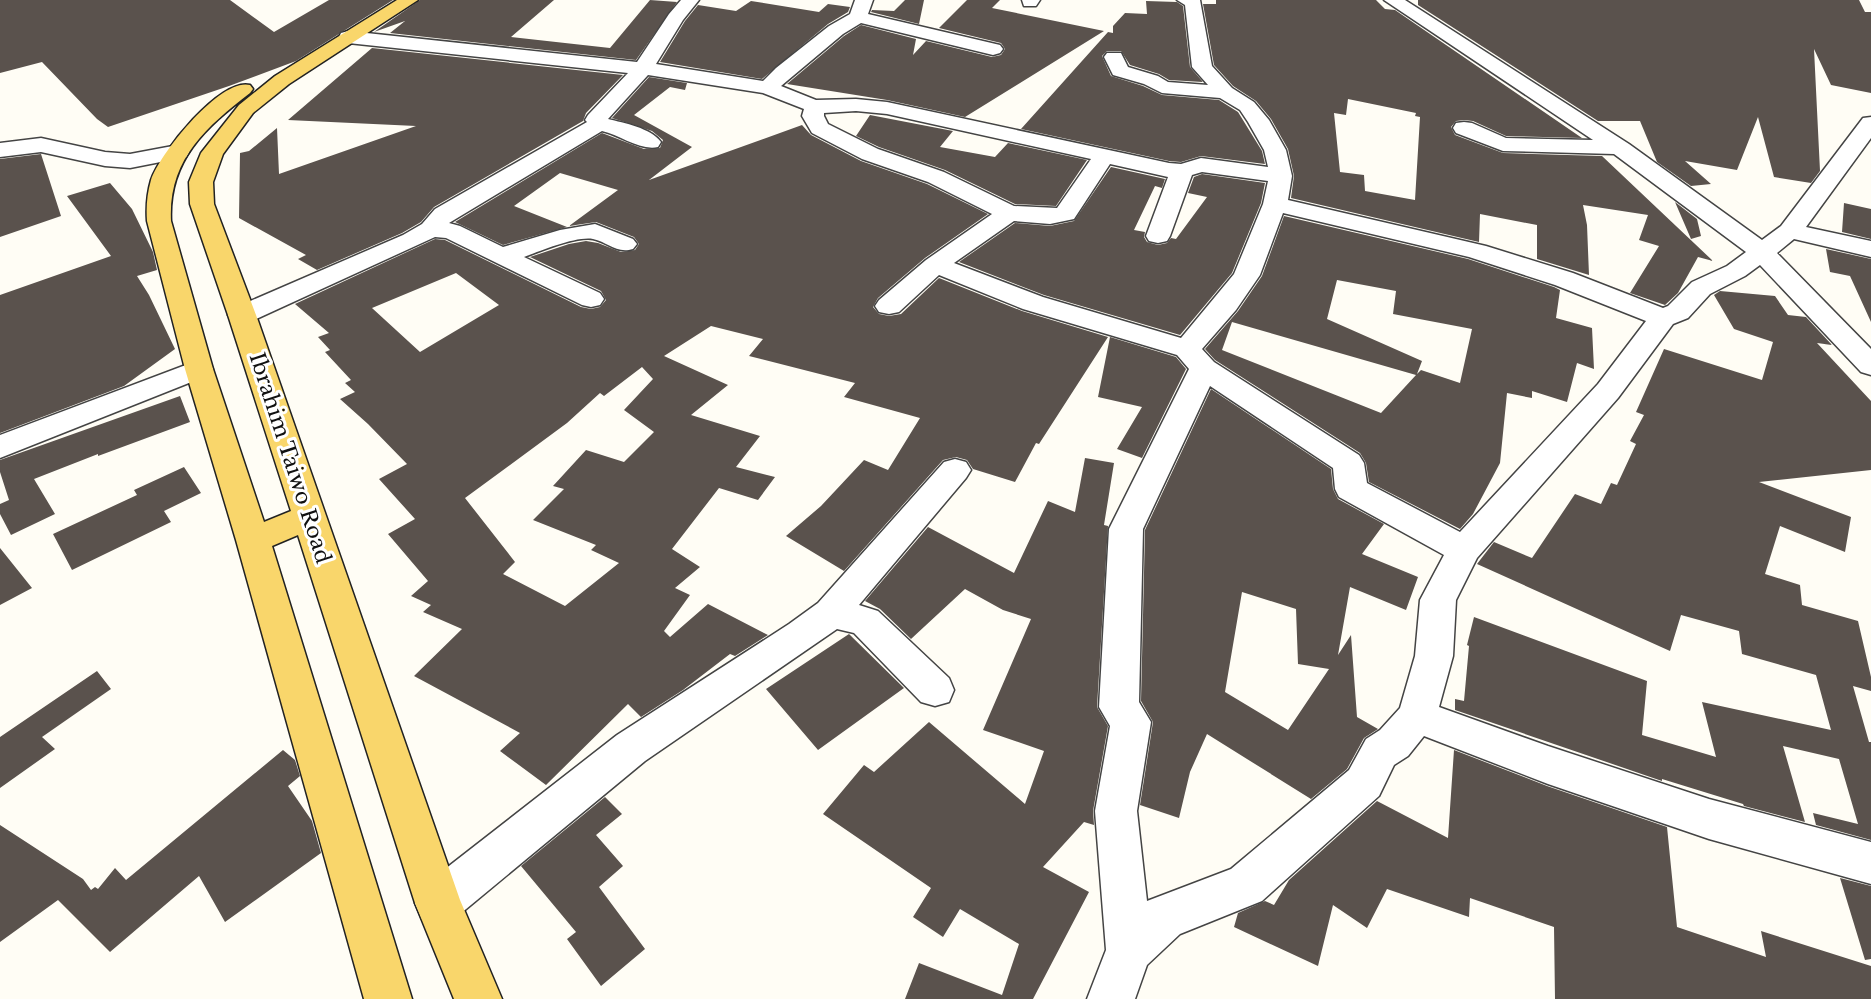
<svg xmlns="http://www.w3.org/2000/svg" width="1871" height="999" font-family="'Libre Baskerville',serif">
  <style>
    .building { fill: #5a524d; fill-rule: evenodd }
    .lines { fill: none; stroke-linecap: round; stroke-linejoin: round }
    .minor-casing { stroke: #444; stroke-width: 3 }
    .major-casing { stroke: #222; stroke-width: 3 }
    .minor { fill: #fff; fill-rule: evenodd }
    .major { fill: #f9d66b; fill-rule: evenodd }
    .labels { text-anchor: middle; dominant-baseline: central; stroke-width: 6; stroke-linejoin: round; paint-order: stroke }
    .street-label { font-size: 21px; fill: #111; stroke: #fff }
  </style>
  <rect width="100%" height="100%" fill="#fffdf5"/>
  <path class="building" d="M0 0H230L274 32 329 0H393L296 61 229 86 108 127 97 119 42 62 0 73Z
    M420 0H554L511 37 610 48 650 0 677 2 636 60 390 33 405 21 374 32Z
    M905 0H924L919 24 871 12 872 10 894 11Z
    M967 0H1000L992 8 1104 31 965 117 887 100 787 84 844 36 861 25 916 39 913 55 926 41 992 57 1001 55 1005 49 1001 43 939 28Z
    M1216 0H1376L1385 9 1395 10 1582 138 1506 136 1473 121 1464 120 1456 121 1451 127 1455 135 1503 153 1602 156 1713 261 1698 257 1678 293 1665 305 1630 293 1659 246 1639 240 1648 215 1583 205 1587 225 1589 275 1537 259V225L1480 214 1479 242 1291 198 1294 176 1288 149 1271 119 1256 101 1233 86 1214 65 1203 4H1216ZM1348 99 1416 113 1415 116 1420 117 1415 200 1365 191 1364 175 1340 172 1334 113 1346 115Z
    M1418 0H1859L1865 12H1871V93L1831 85 1814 49 1820 171 1811 183 1774 177 1758 117 1737 170 1685 161 1711 184 1691 186 1657 162 1640 121H1598L1418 5Z
    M751 1 819 12 828 4 850 7 848 12 828 24 762 79 660 62 685 21 698 5 736 11Z
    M1146 1 1177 2 1183 6 1190 67 1203 82 1169 80 1159 74 1130 65 1121 51H1107L1102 56 1111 76 1143 86 1162 95 1219 100 1238 112 1262 151 1265 164 1201 156 1181 162 1169 161 1021 129 1108 32 1113 33V26L1125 13 1147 14Z
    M372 48 623 75 586 113 583 121 434 207 421 222 402 233 317 270 298 259 306 255 239 218 240 153 249 151 277 128 279 174 416 126 288 120Z
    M649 77 687 83 685 90 670 87 634 115 692 147 649 180 802 125 811 135 861 161 927 184 988 214 925 258 878 298 873 307 879 314 889 316 901 314 939 278 1022 311 1108 337 1039 444 1036 443 1015 482 973 469 967 460 956 457 943 460 844 571 786 536 821 506 864 460 888 470 920 418 844 397 855 383 749 356 763 339 711 326 664 356 728 385 691 415 760 436 736 467 775 477 758 500 719 488 672 549 700 567 675 588 690 595 664 631 670 637 708 604 768 635 735 656 730 654 683 690 641 717 628 704 546 785 500 751 520 733 414 676 462 629 423 612 431 605 411 596 428 581 388 534 415 519 379 479 407 464 368 424 340 399 355 392 345 383 351 380 325 352 330 350 318 337 329 333 295 304 435 239 445 240 581 307 591 309 600 307 606 300 601 291 530 257 569 244 586 241 598 243 621 252 635 250 639 244 634 237 596 222 569 226 618 190 560 173 514 206 567 227 503 245 455 222 602 133 644 149 660 148 663 140 652 131 612 118ZM456 273 499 305 420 352 372 308ZM642 367 653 379 624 410 654 432 624 462 586 450 553 486 564 489 533 520 596 545 591 550 619 563 565 606 503 574 515 562 465 498 567 423 600 393 604 396Z
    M870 115 953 131 940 147 995 157 1008 143 1087 160 1056 206 1015 204 945 170 879 147 856 136Z
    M41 154 61 216 0 237V159Z
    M1111 167 1165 179 1162 188 1155 186 1134 230 1145 232 1144 237 1147 242 1158 245 1167 243 1171 238 1176 239 1207 197 1188 193 1194 177 1202 174 1265 183 1261 203 1232 273 1180 335 1044 295 959 262 1015 223 1050 226 1074 221Z
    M110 183 132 209 153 252 157 270 137 276 149 295 175 349 124 386 0 433V295L111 256 67 196Z
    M1675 202 1697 219 1701 236 1691 239Z
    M1844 203 1871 209V239L1842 232Z
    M1284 216 1468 259 1554 287 1560 290 1556 318 1592 328 1594 369 1577 363 1567 402 1532 391V398L1507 393 1500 463 1473 514 1460 529 1369 482 1366 463 1360 453 1215 360 1205 349 1238 311 1262 276ZM1337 280 1396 291 1393 314 1472 329 1460 383 1421 370 1417 374 1422 361 1327 319ZM1232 322 1416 375 1381 413 1222 350Z
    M1826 249 1871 259V322L1850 276 1830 272Z
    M1720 291 1775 296 1788 315 1806 317 1832 345 1817 343 1871 401V470L1759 482 1851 517 1845 552 1780 526 1765 574 1800 585 1802 605 1858 621 1871 677V691L1853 686 1869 742H1871V840L1816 825 1813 813 1858 824 1839 759 1783 746 1805 822 1744 806 1743 804 1662 779V781L1455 710V699L1464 701 1469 646 1467 645 1474 617 1647 681 1642 735 1716 757 1702 702 1831 730 1816 675 1742 654 1739 631 1681 615 1670 651 1477 564 1494 542 1532 558 1575 494 1601 504 1611 483 1617 485 1636 444 1630 441 1644 415 1636 412 1664 349 1762 380 1773 342 1734 329 1714 295Z
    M1110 337 1176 357 1186 369 1142 458 1117 449 1142 407 1098 397Z
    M1211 389 1331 469 1333 489 1338 499 1384 524 1362 554 1418 577 1406 610 1350 587 1338 655 1351 635 1357 717 1378 729 1364 738 1347 769 1311 799 1207 734 1190 772 1179 818 1140 805 1153 722 1141 701 1145 530ZM1242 592 1296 609 1298 664 1329 669 1288 730 1225 692Z
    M180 396 190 422 98 456V454L34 479 55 514 11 535 0 514V504L9 500 0 472V460Z
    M1085 458 1114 463 1104 525 1108 526 1097 707 1108 726 1093 811 1094 825 1084 822 1043 867 1089 892 1033 999H905L919 963 1002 995 1019 944 960 909 943 937 913 917 931 888 823 814 864 765 874 772 929 722 1025 804 1044 751 983 730 1031 619 1003 610 965 589 911 639 880 609 865 601 928 527 1014 573 1048 501 1075 512Z
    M184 467 201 493 164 511 171 522 72 570 53 534 137 495 134 490Z
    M0 548 32 588 0 605Z
    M849 634 904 688 818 750 766 689Z
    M97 671 111 689 42 737 55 749 0 788V737Z
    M283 750 295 760 300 776 288 786 312 821 321 853 225 922 199 876 110 952 58 900 0 942V825L83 879 91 890 95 887 98 889 115 868 126 880Z
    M1454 750 1547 786 1667 827 1677 927 1766 957 1761 931 1871 966V999H1555L1554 927 1470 898 1469 917 1387 889 1367 928 1333 905 1318 966 1234 927 1238 913 1265 901 1274 905 1289 880 1377 801 1448 838Z
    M605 797 622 814 596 835 623 866 599 887 645 949 601 986 567 939 576 932 521 866Z
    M1840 878 1871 886V959L1865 960Z"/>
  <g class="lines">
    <g class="minor-casing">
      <path id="minor" d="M681 0H699L683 20 656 64 763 81 776 68 829 26 850 14 855 0H873L868 14 1000 45 1003 49 1000 53 993 55 861 23 843 34 781 86 816 100 856 99 887 102 1169 163 1181 164 1201 158 1268 167 1264 150 1248 122 1240 110 1220 98 1162 93 1144 84 1113 75 1104 57 1107 53H1121L1128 67 1158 76 1168 82 1208 85 1192 67 1185 5 1177 0H1200L1212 66 1232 88 1254 102 1269 120 1286 150 1292 176 1288 200 1486 246 1573 273 1663 308 1668 306 1692 282 1727 266 1746 252 1614 154 1503 151 1456 133 1453 128 1456 123 1464 122 1472 123 1506 138 1593 140 1384 0H1405L1629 144 1762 240 1781 226 1863 118 1871 117V138L1806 227 1871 241V257L1794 239 1777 253 1871 349V375L1861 372 1760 265 1745 276 1710 294 1688 318 1673 324 1618 398 1477 558 1456 600 1453 656 1439 707 1548 746 1709 799 1871 842V884L1709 839 1548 784 1424 736 1408 756 1394 765 1379 796 1262 901 1180 934 1147 965 1135 999H1087L1106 950 1095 811 1110 726 1099 707 1109 529 1189 369 1177 355 1023 309 939 275 899 312 889 314 879 312 875 306 879 300 926 260 992 214 928 182 862 159 812 133 802 116 804 109 763 93 648 75 608 119C624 123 651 128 661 142L658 147C640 151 620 135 602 131L449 223 460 226 503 247 560 230 595 224 633 239 637 244 633 249C616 254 608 242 593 239 576 236 541 251 524 257L600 293 604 299 600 305 591 307 582 305 446 238 435 237 252 321 242 323 232 321 228 315 232 309 403 235 422 224 435 209 587 122 585 120 588 115 628 73 348 43 341 41 339 37 341 33 348 31 637 62 669 14ZM856 111 887 114 1091 159 1057 208 1014 206 944 172 878 149 828 124 824 116V113ZM1110 164 1168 177 1146 236 1149 241 1158 243 1167 241 1170 236 1192 175 1202 172 1268 181 1263 204 1234 274 1181 338 1043 297 954 263 1014 221 1050 224 1074 219ZM1283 213 1469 257 1555 285 1646 321 1598 384 1460 532 1367 483 1364 463 1359 455 1214 362 1202 349 1236 310 1260 275ZM1210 386 1333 468 1335 489 1339 497 1444 555 1420 600 1415 656 1400 708 1380 730 1366 739 1349 770 1231 869 1147 901 1137 811 1151 722 1139 702 1143 529Z
        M1022 0H1040L1036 6H1024Z
        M41 138 105 152 130 154 178 145 186 147 189 152 186 157 130 168 105 166 41 152 0 157V143Z
        M199 360 209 363 213 369 209 375 0 458V435Z
        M955 459 966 462 971 470 966 478 859 605 878 611 949 678 954 690 949 702 935 706 921 702 854 633 837 629 645 761 454 919 438 926 422 919 415 903 422 887 617 735 789 624 818 603 944 462Z"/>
    </g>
    <g class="major-casing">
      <path id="major" d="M397 0H418L289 84 253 113 223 154 213 182 214 204 256 315 460 900 502 999H454L415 903 298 535 272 546 412 999H364L236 540 185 369 147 221C146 207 147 194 151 180 160 153 221 77 250 85L253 89 250 93C205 128 168 160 171 221L213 369 264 522 291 511 228 315 190 204 189 182 201 153 239 105 275 76Z"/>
    </g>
    <use href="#minor" class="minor"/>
    <use href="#major" class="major"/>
  </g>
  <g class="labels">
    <g class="street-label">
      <text transform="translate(290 458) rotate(72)">Ibrahim Taiwo Road</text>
    </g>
  </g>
</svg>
